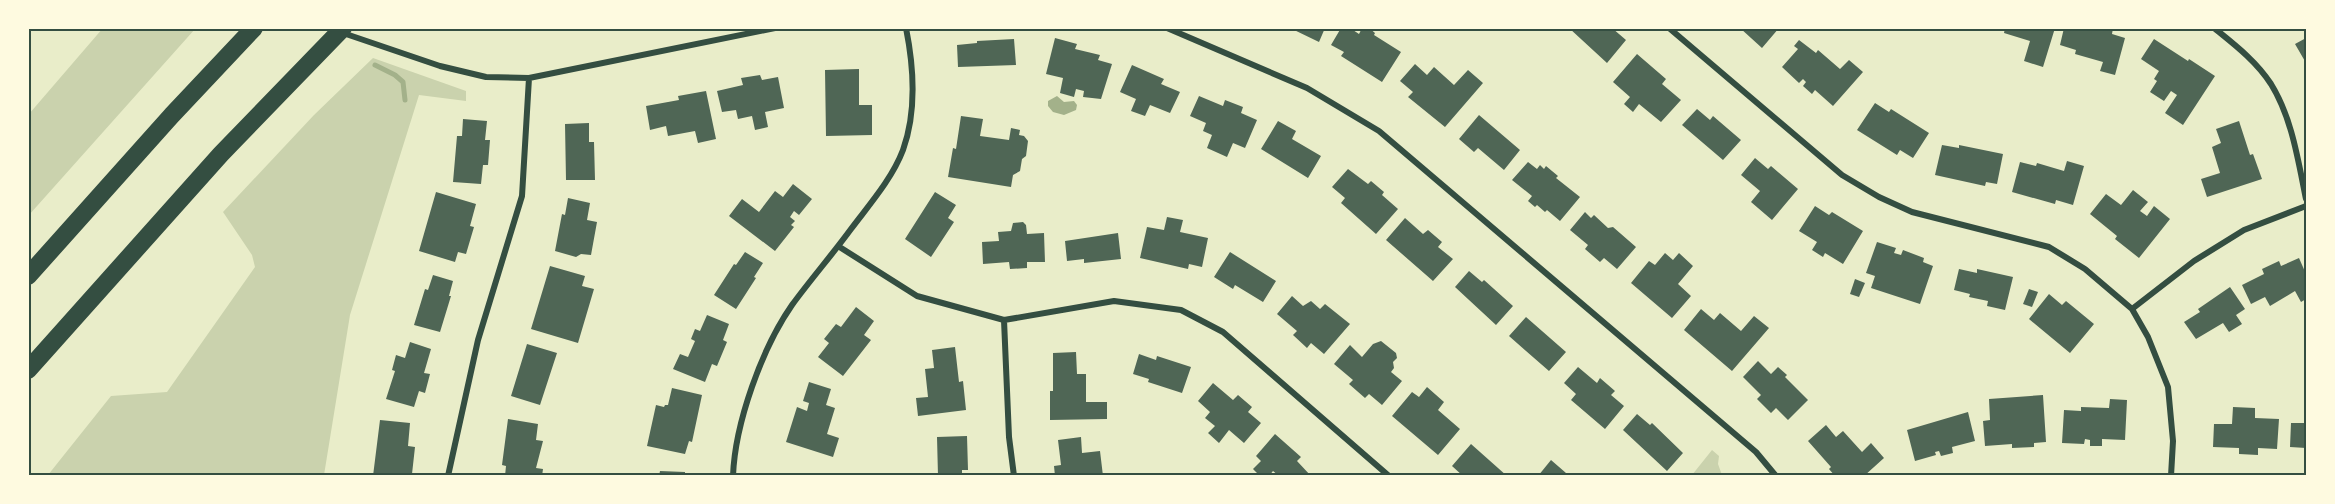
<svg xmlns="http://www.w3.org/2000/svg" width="2335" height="504" font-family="'Exo 2',sans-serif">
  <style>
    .green { fill: #cad2ad }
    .water { fill: #a3b18a }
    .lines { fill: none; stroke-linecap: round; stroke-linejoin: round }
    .stream { stroke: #a3b18a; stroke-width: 5 }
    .building { fill: #4f6655 }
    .minor { stroke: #344e41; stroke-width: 6 }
    .motorway { stroke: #344e41; stroke-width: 18 }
    .neatline { fill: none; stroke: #344e41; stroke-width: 2 }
  </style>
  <rect width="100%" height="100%" fill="#e9edc9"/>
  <path class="green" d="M103 28 195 29 29 215V114Z
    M373 58 466 91V101L419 95 350 315 324 475H48L111 396 167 392 255 267 252 255 223 212 314 115Z
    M1712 450 1719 456 1718 464 1722 475H1692Z"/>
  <path class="water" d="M1057 96 1064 102 1074 101 1077 105 1076 110 1064 115 1053 112 1048 106V101Z"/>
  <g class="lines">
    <path class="stream" d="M375 65 395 75 403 82 405 100"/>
  </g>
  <path class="building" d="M1290 28H1325L1319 42Z
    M1341 28H1350L1359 34 1362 28H1369L1375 33 1374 35 1401 52 1382 82 1341 56 1344 52 1331 45Z
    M1569 28H1612L1626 40 1607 63Z
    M1740 28H1779L1762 48Z
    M2005 28H2055L2043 67 2024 61 2030 41 2004 33Z
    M2064 28H2113L2112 34 2125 38 2115 75 2100 71 2103 62 2075 54 2076 50 2060 45Z
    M1055 38 1077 44 1075 49 1100 55 1098 60 1112 64 1101 99 1083 97 1084 91 1076 89 1074 97 1060 93 1063 78 1046 74Z
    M2306 38V63L2295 44Z
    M1014 39 1016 65 958 67 957 45 977 43V41Z
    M2154 39 2188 61 2189 59 2215 76 2183 125 2165 113 2177 95 2171 91 2164 101 2150 92 2157 81 2154 79 2159 71 2141 59Z
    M1799 40 1816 53 1818 50 1840 69 1849 60 1863 72 1833 106 1815 90 1812 94 1803 86 1806 82 1803 79 1799 83 1782 67 1798 49 1794 46Z
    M1637 54 1666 79 1662 84 1681 100 1661 122 1639 104 1633 112 1624 104 1630 97 1613 82Z
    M1415 64 1427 75 1434 67 1454 85 1468 70 1483 83 1445 127 1408 97 1413 92 1400 81Z
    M1132 65 1164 79 1161 84 1180 92 1170 113 1150 105 1145 116 1131 111 1136 99 1120 92Z
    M859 69V105H872V135L826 136 825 70Z
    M760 75 762 80 778 77 784 108 765 112 768 127 755 130 752 116 738 119 736 110 722 112 717 91 743 85 741 78Z
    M706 91 716 139 698 143 695 131 668 136 666 126 650 130 646 106 679 100 678 96Z
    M1199 96 1223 106 1225 100 1243 107 1241 113 1257 120 1245 148 1233 143 1227 157 1207 148 1212 135 1203 131 1206 123 1190 116Z
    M1875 103 1889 112 1891 109 1929 133 1913 158 1900 150 1897 155 1857 130Z
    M1697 109 1710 120 1713 116 1741 140 1723 160 1682 125Z
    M1479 115 1520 150 1504 170 1478 148 1474 152 1459 139Z
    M961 116 983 119 980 136 1009 140 1011 128 1020 130 1019 135 1024 136 1028 141 1026 156 1022 159 1020 171 1013 175 1011 187 948 177 953 148 956 149Z
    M463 119 487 121 485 140H490L488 165H483L481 184 453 182 457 136H462Z
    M1278 121 1296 131 1292 139 1321 156 1308 178 1261 149Z
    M2239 121 2250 155 2253 154 2262 179 2207 197 2201 179 2220 173 2212 147 2221 143 2216 129Z
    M589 123V142H594L595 180H566L565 124Z
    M1942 145 1959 148V145L2003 154 1997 184 1986 182 1985 186 1935 175Z
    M1755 158 1768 169 1771 166 1798 189 1772 220 1751 202 1760 191 1741 175Z
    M2067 161 2084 166 2073 205 2056 200 2055 204 2012 192 2020 162 2036 166 2037 163 2064 171Z
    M1528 162 1537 169 1540 165 1544 169 1546 166 1558 176 1556 178 1580 197 1560 221 1547 210 1545 212 1537 205 1535 207 1528 201 1532 196 1512 180Z
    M1348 169 1368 184 1371 181 1384 192 1382 195 1398 209 1376 234 1341 203 1345 198 1332 187Z
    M793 184 812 199 799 215 794 211 790 217 795 221 791 225 794 227 775 251 729 216 742 199 759 212 775 191 783 197Z
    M2133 190 2148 202 2140 211 2147 216 2154 206 2170 219 2139 258 2115 239 2117 236 2090 214 2106 194 2121 205Z
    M436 192 476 204 470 226 474 227 466 254 458 252 455 262 419 251Z
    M935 192 956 205 948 218 954 222 931 257 905 239Z
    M568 198 590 203 587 220 597 222 591 255 581 254 576 257 555 251 562 214 565 215Z
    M1815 206 1829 215 1832 212 1863 231 1843 264 1825 253 1823 257 1812 250 1817 242 1799 231Z
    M1585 212 1591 218 1594 215 1608 228 1613 227 1636 247 1617 269 1604 258 1600 262 1585 249 1588 245 1570 230Z
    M1167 217 1183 220 1180 232 1208 238 1202 267 1189 264 1188 269 1140 258 1147 227 1164 230Z
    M1405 218 1423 234 1428 230 1442 242 1438 247 1453 259 1433 281 1386 240Z
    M1023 222 1026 225 1027 234 1044 233 1045 262H1027V268L1010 269 1009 262 983 264 982 242 999 241 998 232 1011 231 1013 223Z
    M1118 233 1121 259 1084 263V259L1067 261 1065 241Z
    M1877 242 1896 248 1894 253 1901 255 1903 250 1924 258 1923 262 1933 266 1920 304 1871 288 1875 276 1866 273Z
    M745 252 763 263 754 277 756 278 736 309 714 295 734 264 736 265Z
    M1230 252 1276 281 1263 302 1235 285 1233 289 1214 277Z
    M1665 253 1673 260 1679 253 1693 266 1678 284 1691 296 1672 318 1631 283 1649 261 1655 265Z
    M2299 258 2306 274V299L2301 302 2295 291 2270 306 2265 297 2251 304 2242 285 2264 274 2262 269 2279 261 2281 266Z
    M550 266 585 276 582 286 594 289 578 343 531 329Z
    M1959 269 1977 273V269L2013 277 2005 310 1987 306 1988 301 1969 297 1970 294 1954 290Z
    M1469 271 1482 282 1484 280 1513 306 1496 325 1455 287Z
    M433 275 453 281 449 296H451L440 332 414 325 425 289 428 290Z
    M1855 279 1865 283 1859 297 1850 294Z
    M2230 287 2245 309 2236 315 2242 324 2229 332 2223 323 2196 339 2184 322 2200 312 2198 309Z
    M2029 289 2038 292 2032 307 2023 304Z
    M2049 294 2062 305 2066 301 2094 324 2070 353 2029 319Z
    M1292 296 1303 306 1311 301 1320 309 1325 304 1350 324 1324 354 1311 343 1307 348 1293 335 1297 331 1277 314Z
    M856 307 874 321 864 335 871 340 843 376 818 357 829 343 824 339 836 324 841 327Z
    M1701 309 1714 320 1720 313 1741 331 1754 316 1769 328 1732 371 1684 330Z
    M707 315 729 324 723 340 727 342 717 366 712 364 705 382 673 369 680 354 688 357 695 341 691 339 695 329 700 331Z
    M1526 317 1566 352 1549 371 1509 336Z
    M1381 341 1396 353 1397 358 1393 362 1394 368 1391 372 1402 381 1382 405 1369 394 1365 398 1349 384 1353 380 1334 364 1350 345 1362 357 1373 344Z
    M410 342 431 349 424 373 430 374 425 393 419 391 414 407 386 399 395 371 392 370 396 355 405 358Z
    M527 344 557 353 540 405 511 396Z
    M955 347 959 382 963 381 966 410 918 416 916 398 928 397 925 369 934 368 932 350Z
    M1076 352 1077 374H1086V402H1107V419L1050 420V391H1053V353Z
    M1139 354 1156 360 1157 356 1191 367 1182 393 1148 382 1149 379 1133 374Z
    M1758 361 1771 374 1778 367 1787 375 1785 377 1808 400 1788 420 1776 408 1771 413 1757 399 1761 395 1743 377Z
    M1578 367 1597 383 1600 378 1615 391 1611 395 1624 406 1605 429 1571 400 1576 394 1564 383Z
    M809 382 831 389 826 405 835 408 827 434 839 438 833 457 786 442 797 407 807 411 809 403 803 401Z
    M1213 383 1233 400 1238 395 1252 407 1248 412 1261 423 1244 443 1229 430 1219 443 1208 433 1215 426 1205 418 1210 412 1198 401Z
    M1427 387 1444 402 1438 410 1460 429 1438 455 1392 416 1412 392 1419 397Z
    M672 388 702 395 692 442 689 441 685 454 647 446 656 405 664 407 665 405H668Z
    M2043 395 2046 442 2034 443V447L2012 448V444L1985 446 1983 421 1990 420 1989 399Z
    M2110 399 2127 400 2125 440 2102 439V446H2090V440L2085 439 2084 444 2062 443 2064 410 2081 411V407L2109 408Z
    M2233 407 2255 408V418L2279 419 2277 449 2258 448V455L2239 454V448L2213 447 2214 424H2232Z
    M1968 412 1975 441 1952 447 1953 453 1941 456 1939 451 1935 452 1936 455 1915 461 1907 430Z
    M1637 414 1650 425 1652 423 1683 453 1667 471 1623 430Z
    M508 419 538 424 536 440 543 441 536 468 543 469 542 476H505L506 466 502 465Z
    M380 420 410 423 408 446 415 447 412 474 373 476Z
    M2291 423H2306V448L2290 447Z
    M1826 425 1836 437 1843 431 1862 452 1871 443 1884 458 1864 476H1835L1829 469 1831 467 1808 441Z
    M1275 434 1301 457 1297 461 1311 476H1279L1273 471 1269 476H1260L1253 469 1261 461 1256 456Z
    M967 436 968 470H962V476H938L937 437Z
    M1081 437 1082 453 1100 451 1103 476H1055L1054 466 1061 465 1058 440Z
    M1471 444 1507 476H1463L1452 466Z
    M1551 460 1566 473 1565 476H1538Z
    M660 471 685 472V476H659Z"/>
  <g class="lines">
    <path class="minor" d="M1167 28 1307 88 1379 131 1756 452 1776 476
      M1669 28 1842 175 1879 197 1912 212 2049 247 2085 269 2132 309 2148 337 2168 387 2173 441 2171 476
      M2214 28C2235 45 2256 61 2271 84 2292 118 2298 160 2306 199
      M343 33 440 66 486 77 529 78 775 28
      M838 246 917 296 1004 320 1114 301 1181 310 1223 332 1389 476
      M2132 309 2194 261 2244 230 2306 206
      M1004 320 1009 437 1014 476
      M448 476 478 340 522 196 529 78
      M733 476C735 423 762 348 792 305 811 279 832 255 851 229 869 205 892 179 903 150 917 111 914 68 906 28"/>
    <path class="motorway" d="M28 276 172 115 254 28
      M28 370 221 154 343 28"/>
  </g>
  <rect width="2335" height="504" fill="none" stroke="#fefae0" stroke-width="60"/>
  <rect x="30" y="30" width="2275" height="444" class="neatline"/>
</svg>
